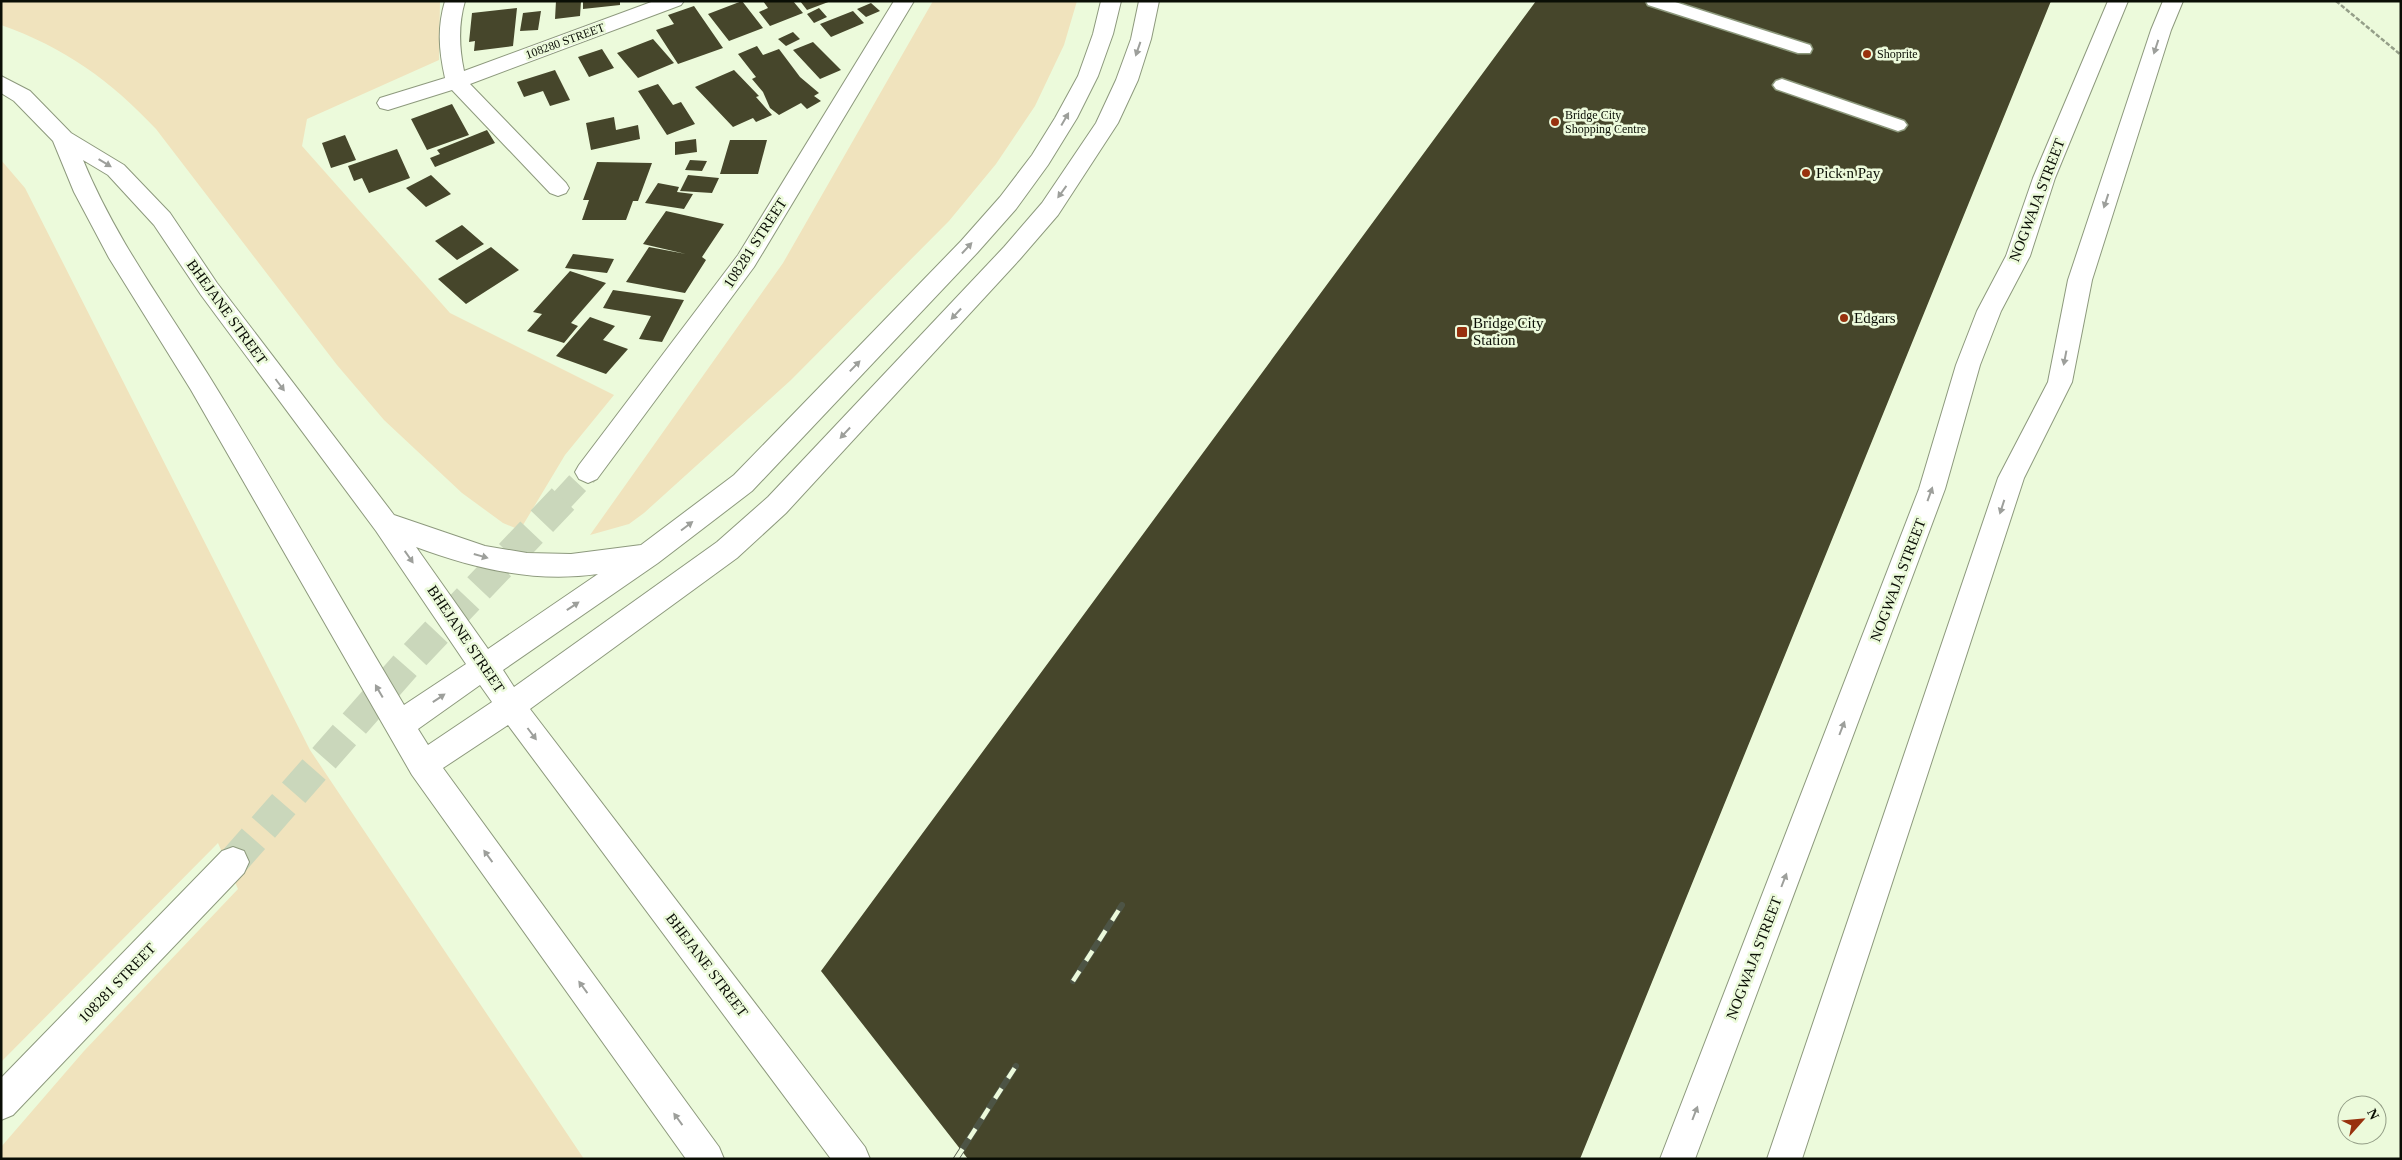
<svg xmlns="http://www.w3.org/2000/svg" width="2402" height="1160" font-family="Georgia,serif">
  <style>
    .green { fill: #f0e3bd }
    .building { fill: #46462b }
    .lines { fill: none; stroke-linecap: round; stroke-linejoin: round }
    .street-tunnel-far1 { stroke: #cad7bb; stroke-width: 23; stroke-dasharray: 23 11; stroke-linecap: butt }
    .street-tunnel { stroke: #cad7bb; stroke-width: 31; stroke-dasharray: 31 15; stroke-linecap: butt }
    .lane-casing { stroke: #8d997d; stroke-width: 3 }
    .street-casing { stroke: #8d997d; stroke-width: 2 }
    .secondary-casing { stroke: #8d997d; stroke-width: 2 }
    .path { stroke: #959f89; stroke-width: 2.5; stroke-dasharray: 4.5 2; stroke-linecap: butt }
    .lane { fill: #fff; fill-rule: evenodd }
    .street { fill: #fff; fill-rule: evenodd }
    .secondary { fill: #fff; fill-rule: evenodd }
    .rail-casing { stroke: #4d5445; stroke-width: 6 }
    .rail { stroke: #ecfadb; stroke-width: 4.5; stroke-dasharray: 12; stroke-linecap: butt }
    .oneway { fill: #9d9f9b }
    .poi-dot { fill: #98310e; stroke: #ecfadb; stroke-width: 2 }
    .labels { text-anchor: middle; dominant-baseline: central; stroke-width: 5; stroke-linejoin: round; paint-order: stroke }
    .far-street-label { font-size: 12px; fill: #0a0e05; stroke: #ecfadb }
    .far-poi-label { font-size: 12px; fill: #0a0e05; stroke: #ecfadb; text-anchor: start }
    .poi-label { font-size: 15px; fill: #0a0e05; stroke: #ecfadb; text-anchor: start }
    .street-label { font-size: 15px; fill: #0a0e05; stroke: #ecfadb }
  </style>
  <rect width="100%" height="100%" fill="#ecfadb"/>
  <path class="green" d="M1 1H440L439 60 307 119 302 146 450 313 614 395 565 455 520 530 503 523 462 493 384 420 337 365 156 129C111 81 64 47 1 25Z
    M933 1H1077L1064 45 1035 106 996 164 949 221 791 380 644 513 629 524 590 535 783 263Z
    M1 160 25 188 310 750 584 1159H1V1147L84 1051 238 889 218 843 1 1062Z"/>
  <path class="building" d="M556 1H581L580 16 555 19Z
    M583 1H620V5L583 9Z
    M742 1 763 28 729 41 708 14Z
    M763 1H793L803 13 770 26 759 12 768 8Z
    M800 1H831L807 10Z
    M1536 1H2051L1580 1159H968L821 971Z
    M871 3 880 11 866 17 857 9Z
    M694 6 723 48 678 64 656 30 674 24 668 15Z
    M517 8 513 46 474 51 475 41 469 42 472 13Z
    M819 8 827 17 814 23 807 14Z
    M541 11 538 30 520 31 523 13Z
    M853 11 864 23 831 37 820 24Z
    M793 32 800 39 786 46 778 39Z
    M653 39 674 63 638 78 617 53Z
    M813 42 841 70 820 79 793 50Z
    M757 46 763 55 779 49 800 77 819 93 814 96 821 101 807 109 801 103 779 115 770 108 763 92 752 79 756 77 738 54Z
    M602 49 614 68 589 77 578 57Z
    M555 70 570 100 550 106 543 91 524 97 517 82Z
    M734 70 759 96 756 97 772 115 756 122 753 118 733 127 695 87Z
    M658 84 673 105 681 102 695 124 667 135 638 91Z
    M452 104 469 135 427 150 411 119Z
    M614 117 616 130 638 125 640 139 591 150 586 123Z
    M487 130 495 143 435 167 430 158 440 154 437 150Z
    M345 135 356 160 331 168 322 143Z
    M696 139 697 152 675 155V142Z
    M730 140H767L758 174H720Z
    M397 149 410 178 369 193 362 178 354 181 348 166Z
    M690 160 707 161 702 171 685 170Z
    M597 162 652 163 638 201H633L626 220H582L589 200H583Z
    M431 175 451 194 426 207 406 188Z
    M688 175 719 178 712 193 680 191Z
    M658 183 679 187 677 192 693 194 684 209 645 203Z
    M666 211 724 224 702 257 706 260 685 293 626 282 649 247 686 254 643 244Z
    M462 225 484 244 457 260 435 241Z
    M491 247 519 270 466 304 438 279Z
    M573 254 614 259 607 273 565 268Z
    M570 271 606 283 571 323 578 326 564 343 527 331 542 314 533 312Z
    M613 290 662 297 684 300 662 342 639 339 651 316 603 308Z
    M590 317 615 326 603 340 628 349 606 374 556 356Z"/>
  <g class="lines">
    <path class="street-tunnel-far1" d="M562 500 588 472"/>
    <path class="street-tunnel" d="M233 862 411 659 563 499"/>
    <g class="lane-casing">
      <path id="lane" d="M1646 1H1672L1810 45 1812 49 1810 53H1798L1648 5Z
        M1782 79 1904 121 1907 125 1904 129 1898 131 1776 89 1773 85 1776 81Z"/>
    </g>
    <g class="street-casing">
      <path id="street" d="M445 1H465C458 25 459 47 464 71L654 1H684L681 5 470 84 566 183 569 188 566 193 558 196 550 193 452 90 388 110 380 108 377 103 380 98 445 78C439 51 437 28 445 1Z
        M894 1H914L754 267 597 479 588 483 579 479 575 472 579 465 738 255Z
        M2108 1H2128L2055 178 2030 256 2001 311 1980 365 1945 489 1695 1159H1660L1919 489 1956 365 1977 311 2006 256 2033 178Z
        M2163 1H2183L2171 30 2092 280 2072 382 2024 478 1802 1159H1767L1998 478 2048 382 2068 280 2151 30Z
        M233 847 244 851 249 862 244 873 13 1115 1 1120V1078L222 851Z"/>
    </g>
    <g class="secondary-casing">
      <path id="secondary" d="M1101 1H1121L1113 34 1098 76 1077 118 1048 165 1016 209 977 253 752 491 658 563 503 670 514 687 717 542 768 497 1004 247 1042 203 1096 123 1116 80 1131 39 1139 1H1159L1151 39 1138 80 1118 123 1058 215 1020 259 786 513 737 558 530 709 865 1147 870 1159H831L508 725 443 768 719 1147 724 1159H686L412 775 191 390 109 258 74 192 53 141 14 101 1 93V76L30 91 71 133 124 165 170 213 217 283 394 515 485 546 527 553 571 554 641 545 734 475 961 241 1000 197 1032 155 1055 118 1078 76 1093 34ZM83 160 108 175 154 225 201 295 376 531 466 664 404 705C339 596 276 484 209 376 165 305 115 238 83 160ZM416 547C476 569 534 583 598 574L488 649ZM480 685 492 702 428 745 418 729Z"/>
    </g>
    <path class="path" d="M2336 1 2401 55"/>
    <use href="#lane" class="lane"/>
    <use href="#street" class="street"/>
    <use href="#secondary" class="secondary"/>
    <g class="rail-casing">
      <path id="rail" d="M1073 981 1122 905
        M956 1159 1016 1066"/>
    </g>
    <use href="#rail" class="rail"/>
  </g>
  <defs><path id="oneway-solid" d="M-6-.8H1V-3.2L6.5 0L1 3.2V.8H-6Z" transform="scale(1.25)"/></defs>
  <g class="oneway">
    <use href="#oneway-solid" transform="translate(2156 47) rotate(108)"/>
    <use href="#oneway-solid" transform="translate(1138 49) rotate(109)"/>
    <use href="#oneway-solid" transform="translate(1065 119) rotate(-60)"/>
    <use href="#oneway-solid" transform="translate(105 163) rotate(31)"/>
    <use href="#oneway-solid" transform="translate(1062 192) rotate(126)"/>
    <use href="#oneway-solid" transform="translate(2106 201) rotate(108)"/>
    <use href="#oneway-solid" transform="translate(967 248) rotate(-47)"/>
    <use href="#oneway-solid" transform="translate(956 314) rotate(133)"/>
    <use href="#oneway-solid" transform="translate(2065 358) rotate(101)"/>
    <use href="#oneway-solid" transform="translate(855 366) rotate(-46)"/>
    <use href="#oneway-solid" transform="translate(280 385) rotate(53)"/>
    <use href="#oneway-solid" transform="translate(845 433) rotate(133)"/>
    <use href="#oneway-solid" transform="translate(1930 494) rotate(-70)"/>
    <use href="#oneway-solid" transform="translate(2002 507) rotate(108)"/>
    <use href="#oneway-solid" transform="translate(687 526) rotate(-37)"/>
    <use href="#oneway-solid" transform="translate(481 556) rotate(16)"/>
    <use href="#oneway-solid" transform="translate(409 557) rotate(55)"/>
    <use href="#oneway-solid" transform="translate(573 606) rotate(-34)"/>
    <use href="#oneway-solid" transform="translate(379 691) rotate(-120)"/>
    <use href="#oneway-solid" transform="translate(439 698) rotate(-34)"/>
    <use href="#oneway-solid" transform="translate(1842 728) rotate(-69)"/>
    <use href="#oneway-solid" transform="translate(532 734) rotate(53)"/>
    <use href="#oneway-solid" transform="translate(488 856) rotate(-126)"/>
    <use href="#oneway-solid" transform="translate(1784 880) rotate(-69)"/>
    <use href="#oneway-solid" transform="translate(583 987) rotate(-126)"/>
    <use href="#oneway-solid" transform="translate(1695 1113) rotate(-69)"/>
    <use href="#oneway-solid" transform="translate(678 1119) rotate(-126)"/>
  </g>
  <g class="poi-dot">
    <circle cx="1867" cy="54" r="5"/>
    <circle cx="1555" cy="122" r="5"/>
    <circle cx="1806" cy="173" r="5"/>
    <circle cx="1844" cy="318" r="5"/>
    <rect x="1456" y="326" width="12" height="12" rx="2.5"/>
  </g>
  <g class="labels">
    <g class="far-street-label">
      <text transform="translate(565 41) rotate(-20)">108280 STREET</text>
    </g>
    <g class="far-poi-label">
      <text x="1877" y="54">Shoprite</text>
      <text x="1565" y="115">Bridge City<tspan x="1565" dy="14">Shopping Centre</tspan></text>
    </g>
    <g class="poi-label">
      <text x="1816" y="173">Pick n Pay</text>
      <text x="1854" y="318">Edgars</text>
      <text x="1473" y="323">Bridge City<tspan x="1473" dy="17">Station</tspan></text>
    </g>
    <g class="street-label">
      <text transform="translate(2037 200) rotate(-69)">NOGWAJA STREET</text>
      <text transform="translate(755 243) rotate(-57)">108281 STREET</text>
      <text transform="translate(227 312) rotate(54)">BHEJANE STREET</text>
      <text transform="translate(1898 580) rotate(-69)">NOGWAJA STREET</text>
      <text transform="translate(466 639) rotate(56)">BHEJANE STREET</text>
      <text transform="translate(1754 958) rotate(-69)">NOGWAJA STREET</text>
      <text transform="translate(707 965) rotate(53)">BHEJANE STREET</text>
      <text transform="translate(117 983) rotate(-46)">108281 STREET</text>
    </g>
  </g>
  <rect width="2402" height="1160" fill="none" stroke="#0a0e05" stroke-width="5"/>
  <g transform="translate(2362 1120) rotate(63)"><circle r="24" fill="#ecfadb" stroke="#929c85"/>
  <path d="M0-4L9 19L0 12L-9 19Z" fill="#98310e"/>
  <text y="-8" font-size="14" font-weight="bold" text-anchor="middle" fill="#0a0e05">N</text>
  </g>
</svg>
